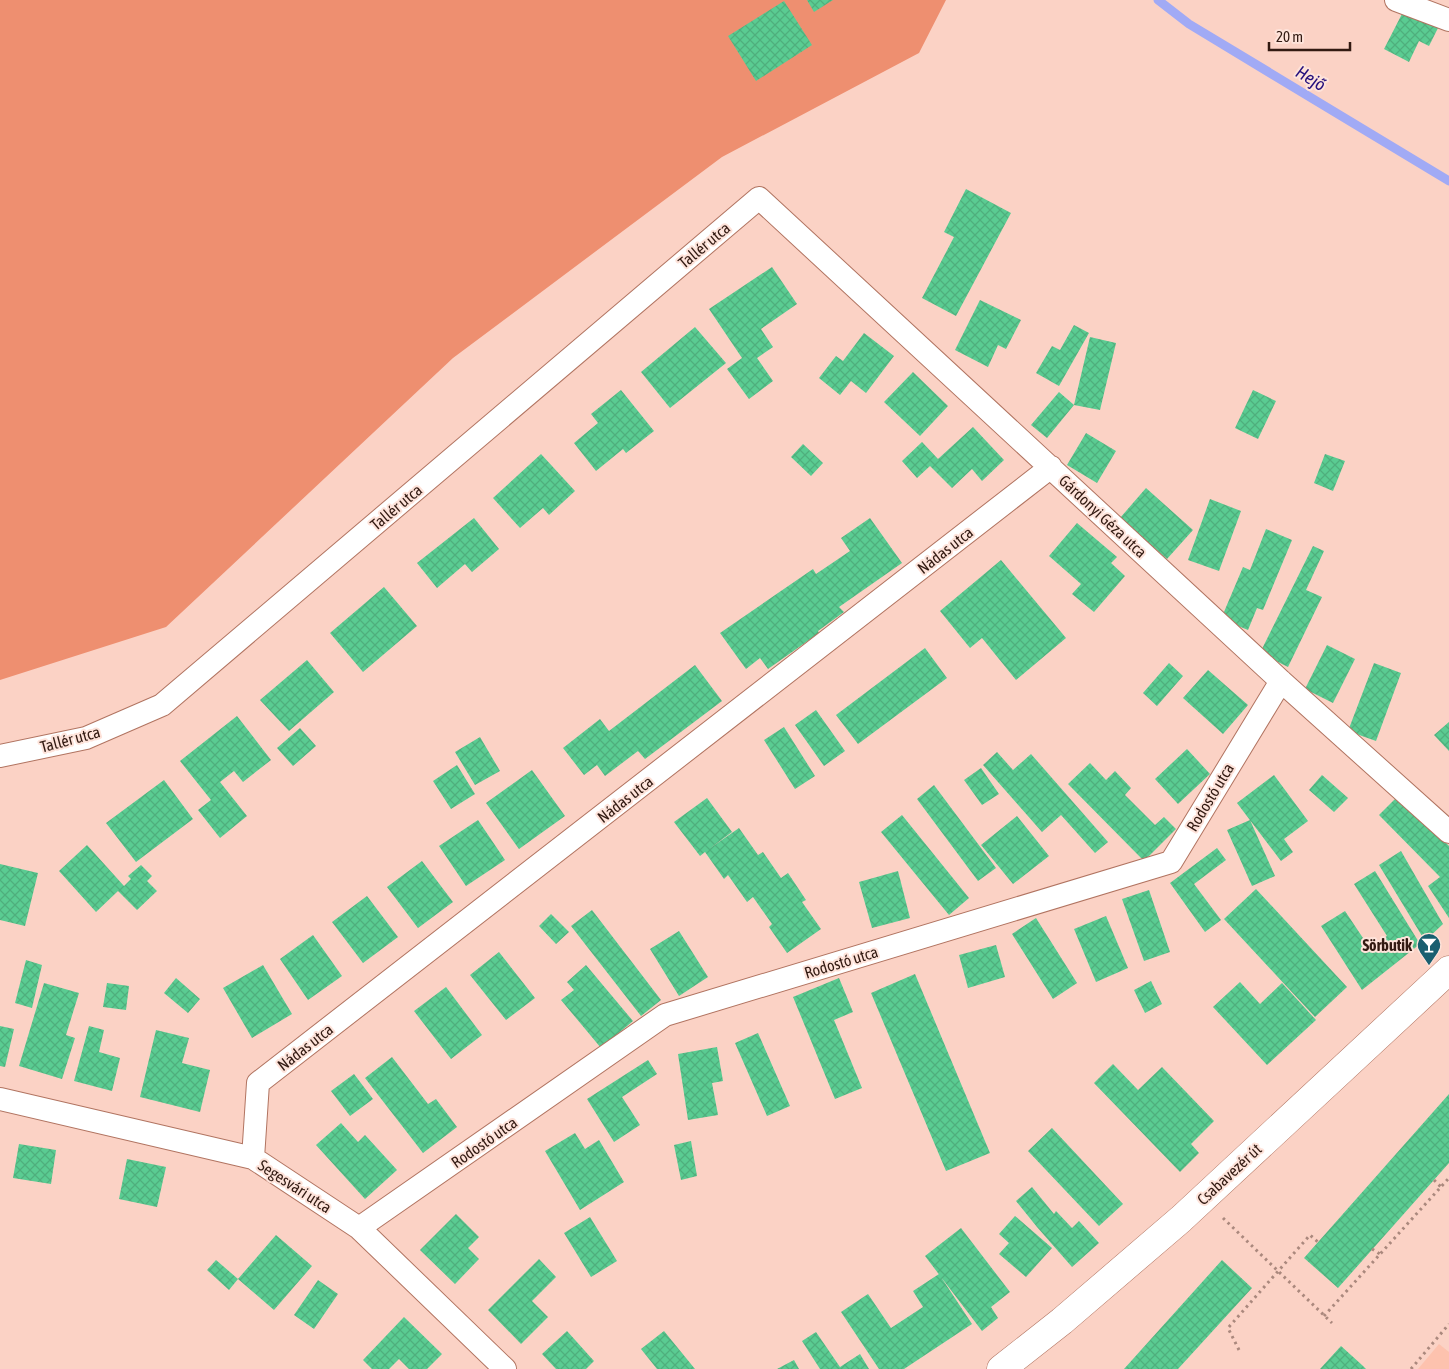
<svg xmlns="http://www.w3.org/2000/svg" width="1449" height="1369" font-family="'Asap Condensed',sans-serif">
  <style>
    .built { fill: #fdc2ae }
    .green { fill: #ee8f70 }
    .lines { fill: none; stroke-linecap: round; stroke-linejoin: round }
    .stream { stroke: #a1aaf5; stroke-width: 9 }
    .building { fill: url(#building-cross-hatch) }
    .street-casing { stroke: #b17461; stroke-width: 24 }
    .primary-casing { stroke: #b17461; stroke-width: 29 }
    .path { stroke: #aa887d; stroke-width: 3; stroke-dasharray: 2.5 4; stroke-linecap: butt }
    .street { stroke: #fff; stroke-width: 22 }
    .primary { stroke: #fff; stroke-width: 28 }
    .labels { text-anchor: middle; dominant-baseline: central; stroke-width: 4; stroke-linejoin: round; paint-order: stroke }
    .street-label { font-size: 16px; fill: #321a12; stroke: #fee3da }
    .poi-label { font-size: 16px; font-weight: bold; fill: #321a12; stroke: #fee3da; text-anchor: end }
    .water-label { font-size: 18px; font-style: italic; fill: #240f7c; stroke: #fee3da }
  </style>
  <defs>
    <pattern id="building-cross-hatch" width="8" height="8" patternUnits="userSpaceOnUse" patternTransform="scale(1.25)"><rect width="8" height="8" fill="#5acc92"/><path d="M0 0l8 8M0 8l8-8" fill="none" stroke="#4faf7d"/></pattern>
  </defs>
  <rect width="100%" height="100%" fill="#fbd2c5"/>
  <path class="built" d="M1439 1344 1449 1352V1369H1418Z"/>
  <path class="green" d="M0 0H946L919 53 722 157 453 358 166 627 0 680Z"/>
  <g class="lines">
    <path class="stream" d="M1158 0 1189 24 1449 181"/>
  </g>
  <path class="building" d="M807 0H833L814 12Z
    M784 1 812 45 756 81 728 36Z
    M1404 10 1438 28 1429 46 1419 41 1409 62 1384 49Z
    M966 189 1011 213 956 316 922 298 954 237 944 232Z
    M772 267 797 304 761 329 773 347 757 358 773 381 749 399 727 369 742 358 709 309Z
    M980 300 1021 320 1006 349 998 345 988 367 955 350Z
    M1074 325 1089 333 1059 386 1036 373 1052 346 1060 350Z
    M695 327 726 363 670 408 641 372Z
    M864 333 894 356 866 393 851 381 840 395 819 378 836 356 843 361Z
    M1090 337 1116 343 1100 410 1074 405 1047 438 1031 425 1059 392 1074 405Z
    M913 372 948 406 920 436 884 402Z
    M621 390 654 431 626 453 623 449 596 471 574 443 598 423 591 414Z
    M1253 390 1276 401 1258 439 1235 428Z
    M973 427 1004 460 982 481 972 469 952 488 930 466 917 478 902 461 922 442 938 459Z
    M1086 433 1116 451 1097 483 1067 465Z
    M803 444 823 463 811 476 791 457Z
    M541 454 575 491 549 515 543 508 520 528 493 498Z
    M1325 454 1345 461 1333 491 1314 483Z
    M1146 488 1193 530 1167 559 1120 518Z
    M1210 499 1241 511 1219 571 1188 560Z
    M474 518 499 549 472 572 465 564 437 588 417 563Z
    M870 518 902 563 839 607 844 612 818 631 819 633 768 669 760 658 746 669 720 633 813 569 816 574 850 551 841 538Z
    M1077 523 1117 557 1111 563 1125 576 1094 612 1072 594 1081 584 1049 556Z
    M1266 529 1292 540 1263 610 1257 608 1248 630 1221 619 1243 567 1250 570Z
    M1313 546 1324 551 1306 590 1322 597 1288 667 1260 653Z
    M1001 560 1066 638 1016 680 982 638 970 648 940 611Z
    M384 587 417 626 363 672 330 633Z
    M1327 645 1355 659 1333 703 1305 689Z
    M925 648 947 678 858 744 836 715Z
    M307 660 334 692 289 731 260 700Z
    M1169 663 1183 676 1157 706 1143 693Z
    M1374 663 1401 673 1376 741 1348 731Z
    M695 665 722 701 645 759 638 751 605 776 597 765 584 775 563 748 600 719 609 731Z
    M1208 670 1248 705 1223 734 1183 698Z
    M816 710 845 751 824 766 795 725Z
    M237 716 271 760 243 782 234 771 220 782 247 816 220 838 198 810 211 800 180 761Z
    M1449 722V751L1434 735Z
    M784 727 815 776 795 789 764 740Z
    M300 728 316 746 293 766 277 748Z
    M480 737 500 771 475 785 455 752Z
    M1187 749 1210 774 1178 804 1155 779Z
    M997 752 1013 770 1031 754 1108 842 1095 853 1061 815 1042 832 983 765Z
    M1090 763 1106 780 1115 771 1131 788 1125 795 1155 825 1164 817 1176 829 1144 861 1068 784Z
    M457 765 475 794 451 809 433 781Z
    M981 768 999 794 982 805 964 780Z
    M532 770 565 816 519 849 486 803Z
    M1274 775 1308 821 1284 839 1293 852 1281 861 1237 803Z
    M1322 775 1348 798 1334 812 1309 790Z
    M164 780 193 819 136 862 106 823Z
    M934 785 996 868 978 881 917 799Z
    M1399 795 1449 846V918L1428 886 1440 877 1379 815Z
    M707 798 732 832 709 849 739 828 758 855 763 852 781 878 788 873 806 900 802 902 821 929 787 953 769 927 772 924 753 897 747 902 728 875 724 879 705 852 700 856 674 822Z
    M902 815 969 898 949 915 881 832Z
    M1017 816 1049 856 1013 884 981 845Z
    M478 820 505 860 466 886 439 846Z
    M1250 820 1275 876 1252 886 1227 830Z
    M87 845 124 886 131 879 128 876 141 865 152 876 147 881 157 891 137 910 118 891 96 912 59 871Z
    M1217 848 1226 860 1194 884 1221 920 1205 932 1170 883Z
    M1401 851 1443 924 1425 941 1379 865Z
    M422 861 453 902 418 928 387 887Z
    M0 864 38 873 25 926 0 920Z
    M898 871 910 918 872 928 859 882Z
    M1375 871 1420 944 1362 990 1321 926 1345 911 1369 947 1387 936 1354 884Z
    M1256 889 1347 987 1315 1017 1224 919Z
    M1149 890 1170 952 1144 961 1122 899Z
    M367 896 398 937 363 963 332 922Z
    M592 910 661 1000 641 1016 571 926Z
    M551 914 569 932 556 944 539 926Z
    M1106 916 1128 968 1096 982 1074 929Z
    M1036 918 1077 983 1053 999 1012 934Z
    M679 931 708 977 679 996 650 949Z
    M313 935 342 976 308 1000 280 959Z
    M996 945 1005 977 968 988 959 955Z
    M499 952 535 998 506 1020 470 975Z
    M26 960 42 965 32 1008 15 1003Z
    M263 965 292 1014 252 1038 223 988Z
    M586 965 633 1021 601 1048 561 1000 574 990 567 982Z
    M915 974 990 1153 946 1171 871 993Z
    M176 978 200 999 188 1013 164 993Z
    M839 978 853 1012 834 1020 862 1088 835 1099 793 997Z
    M1151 981 1162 1004 1145 1013 1134 990Z
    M1240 982 1260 1004 1282 983 1316 1020 1267 1065 1213 1007Z
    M44 983 79 993 66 1035 75 1038 62 1079 19 1066Z
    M107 983 129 986 126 1010 103 1007Z
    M446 987 482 1035 451 1059 414 1011Z
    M0 1026 14 1029 5 1067 0 1066Z
    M89 1026 104 1030 99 1052 120 1058 112 1091 74 1081Z
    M156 1030 189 1038 182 1063 210 1070 200 1112 140 1097Z
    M758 1033 790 1106 767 1116 735 1043Z
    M717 1047 723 1081 712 1083 718 1115 688 1120 678 1054Z
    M392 1057 428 1104 436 1099 457 1127 423 1153 365 1078Z
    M648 1060 657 1074 622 1097 640 1125 614 1142 587 1099Z
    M1113 1064 1138 1090 1162 1067 1214 1121 1191 1144 1199 1153 1180 1172 1094 1083Z
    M354 1074 373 1099 350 1116 331 1091Z
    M1449 1094V1163L1338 1288 1304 1258Z
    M341 1123 358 1142 365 1135 397 1170 365 1199 316 1145Z
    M1052 1128 1123 1204 1099 1226 1028 1151Z
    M575 1133 585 1149 599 1140 624 1182 580 1210 545 1151Z
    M691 1141 697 1176 681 1180 674 1145Z
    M19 1144 56 1150 51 1184 13 1178Z
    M127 1159 166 1167 157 1207 119 1199Z
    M1032 1187 1054 1214 1056 1211 1072 1228 1079 1221 1099 1243 1072 1267 1037 1227 1016 1201Z
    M456 1214 479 1237 468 1248 479 1259 455 1284 420 1250Z
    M1015 1216 1052 1248 1026 1277 999 1254 1009 1243 999 1234Z
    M590 1217 617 1261 591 1277 564 1233Z
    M961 1228 1010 1292 991 1307 998 1318 982 1331 925 1256Z
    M276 1235 312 1266 274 1310 238 1279Z
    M539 1259 556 1277 532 1301 548 1317 521 1344 488 1310Z
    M216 1260 238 1279 229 1290 207 1270Z
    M1222 1260 1252 1288 1178 1369H1124Z
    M939 1274 972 1324 904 1369H879L841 1312 868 1294 891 1328 923 1307 913 1291Z
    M318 1280 338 1294 314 1329 294 1315Z
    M404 1317 442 1354 427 1369H409L399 1359 389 1369H372L363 1360Z
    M567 1331 594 1361 586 1369H556L542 1354Z
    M664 1331 695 1369H657L641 1349Z
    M816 1332 840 1367 860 1354 869 1369H820L802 1341Z
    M1341 1346 1362 1365 1366 1369H1320Z
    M794 1360 799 1369H777Z"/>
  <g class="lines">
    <g class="street-casing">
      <path id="street" d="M1396 0 1449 20
        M0 756 86 738 162 705 759 198 1281 681 1449 832
        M0 1099 253 1158 359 1228 505 1369
        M253 1158 258 1083 1051 467
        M359 1228 665 1015 1171 862 1281 681"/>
    </g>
    <g class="primary-casing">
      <path id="primary" d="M1001 1369 1062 1321 1181 1219 1449 970"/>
    </g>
    <path class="path" d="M1434 1180 1441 1187
      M1223 1218 1332 1323
      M1372 1249 1380 1254
      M1324 1316 1449 1178
      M1239 1350 1228 1328 1310 1235 1318 1242
      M1411 1369 1449 1324"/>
    <use href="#street" class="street"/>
    <use href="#primary" class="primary"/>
  </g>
  <defs>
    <g id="bar-pin" transform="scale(1.25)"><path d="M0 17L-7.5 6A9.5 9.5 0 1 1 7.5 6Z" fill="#195f70" stroke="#fee3da"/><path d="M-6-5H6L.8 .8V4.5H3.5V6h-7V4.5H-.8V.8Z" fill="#fff"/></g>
  </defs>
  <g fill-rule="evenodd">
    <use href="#bar-pin" x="1429" y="945"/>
  </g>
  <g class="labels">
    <g class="street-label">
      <text transform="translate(704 245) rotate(-40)">Tallér utca</text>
      <text transform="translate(396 507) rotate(-40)">Tallér utca</text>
      <text transform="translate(1103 516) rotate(43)">Gárdonyi Géza utca</text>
      <text transform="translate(945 550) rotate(-38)">Nádas utca</text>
      <text transform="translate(70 739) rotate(-15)">Tallér utca</text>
      <text transform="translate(1210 797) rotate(-59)">Rodostó utca</text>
      <text transform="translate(625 799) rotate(-38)">Nádas utca</text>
      <text transform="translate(841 962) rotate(-17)">Rodostó utca</text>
      <text transform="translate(305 1047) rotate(-38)">Nádas utca</text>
      <text transform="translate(484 1142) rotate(-35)">Rodostó utca</text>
      <text transform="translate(1229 1174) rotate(-43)">Csabavezér út</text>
      <text transform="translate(295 1186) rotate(33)">Segesvári utca</text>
    </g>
    <g class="poi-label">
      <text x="1412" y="945">Sörbutik</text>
    </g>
    <g class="water-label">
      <text transform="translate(1311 78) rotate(31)">Hejő</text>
    </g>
  </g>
  <path d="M1269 42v8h81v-8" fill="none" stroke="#321a12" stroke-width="2.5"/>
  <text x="1276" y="42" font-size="15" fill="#321a12" stroke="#fee3da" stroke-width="4" paint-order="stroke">20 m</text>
</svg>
